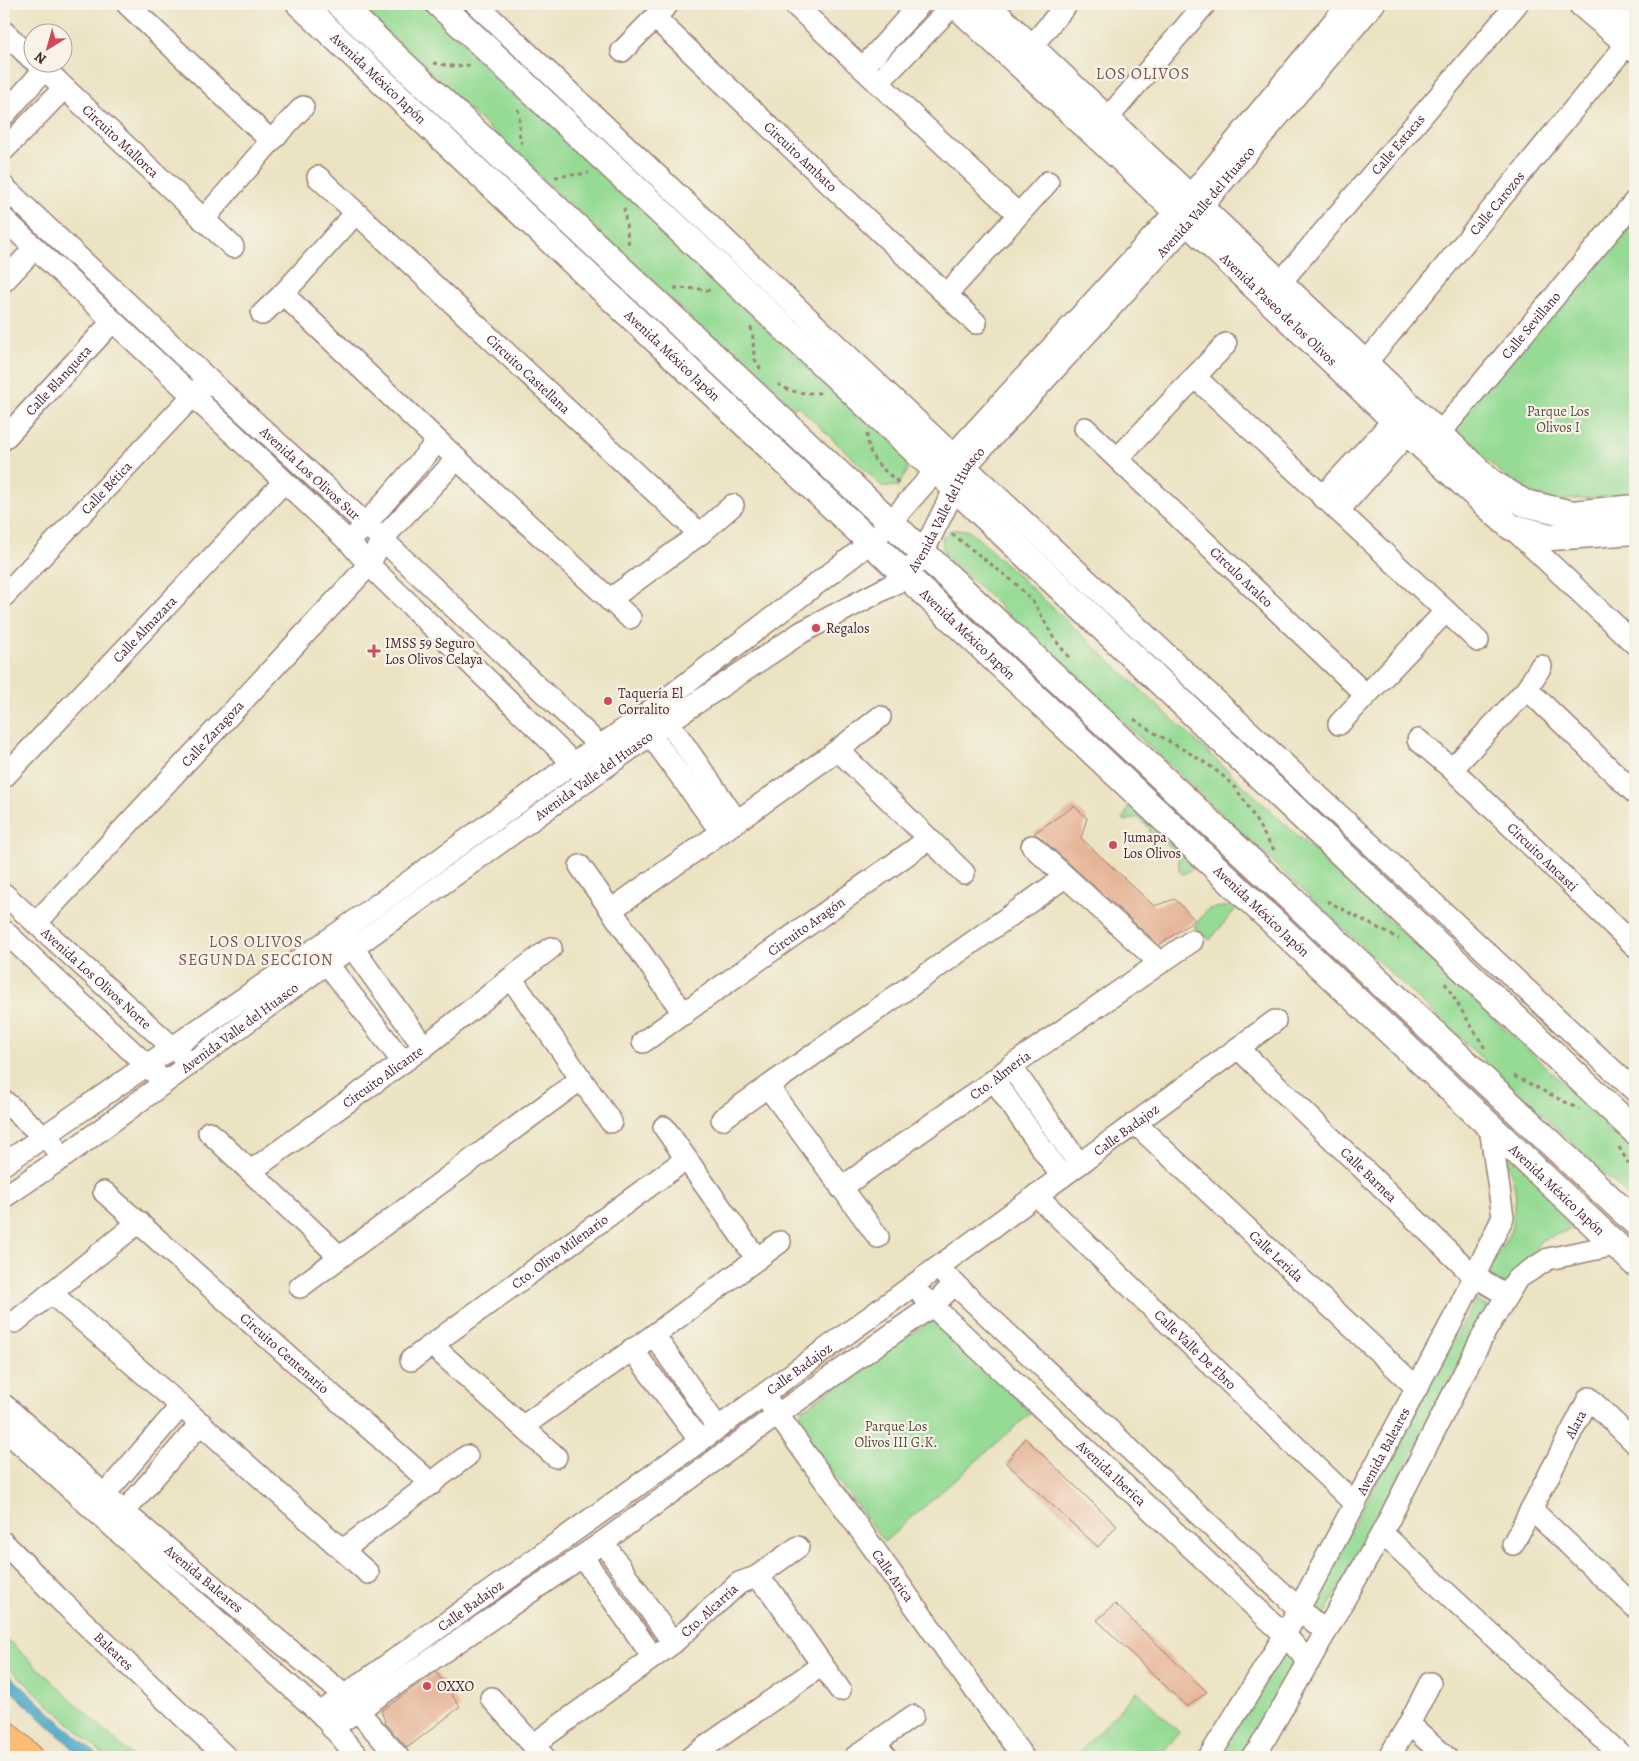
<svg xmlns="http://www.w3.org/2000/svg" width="1639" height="1761" font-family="Alegreya,serif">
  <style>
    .green { fill: #96db94; stroke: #707d60 }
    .water { fill: #4aa9c8; stroke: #4a647a }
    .building { fill: #e6b496 }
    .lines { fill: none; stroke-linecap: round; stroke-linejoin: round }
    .minor-casing { stroke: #9b8177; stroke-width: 24 }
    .tertiary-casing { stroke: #9b8177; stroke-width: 29 }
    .motorway-casing { stroke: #9b8177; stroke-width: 30 }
    .path { stroke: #9b8177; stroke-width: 3; stroke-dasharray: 4 4; stroke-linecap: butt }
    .minor { stroke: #fff; stroke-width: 21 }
    .tertiary { stroke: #fff; stroke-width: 26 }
    .motorway { stroke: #fcbd6f; stroke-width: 28 }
    .poi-dot { fill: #d1495b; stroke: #f7f3e8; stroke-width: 2 }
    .labels { text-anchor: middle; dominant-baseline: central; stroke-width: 4.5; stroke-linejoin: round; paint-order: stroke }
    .street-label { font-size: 14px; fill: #4a1f2b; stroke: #f7f3e8 }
    .park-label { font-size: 14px; fill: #5d4e45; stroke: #f7f3e8 }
    .poi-label { font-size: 14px; fill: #4a1f2b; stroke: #f7f3e8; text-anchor: start }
    .quarter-label { font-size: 16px; letter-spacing: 1px; fill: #815350; stroke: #f7f3e8 }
  </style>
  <rect width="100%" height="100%" fill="#f7f3e8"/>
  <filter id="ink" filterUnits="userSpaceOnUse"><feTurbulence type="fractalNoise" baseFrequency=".02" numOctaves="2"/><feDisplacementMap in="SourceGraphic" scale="10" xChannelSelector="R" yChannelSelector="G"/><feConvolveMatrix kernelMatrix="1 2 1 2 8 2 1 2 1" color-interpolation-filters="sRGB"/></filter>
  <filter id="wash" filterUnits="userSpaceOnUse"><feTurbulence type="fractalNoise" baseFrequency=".0096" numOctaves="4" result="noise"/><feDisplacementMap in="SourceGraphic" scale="20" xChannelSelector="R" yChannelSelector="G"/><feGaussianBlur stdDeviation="1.12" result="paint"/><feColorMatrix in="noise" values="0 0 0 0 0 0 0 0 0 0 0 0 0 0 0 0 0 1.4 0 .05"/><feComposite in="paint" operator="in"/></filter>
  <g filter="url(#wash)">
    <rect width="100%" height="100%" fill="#ece3c3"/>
    <path class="green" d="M357 4H423L904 453 908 470 898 486 883 487 798 406 789 411Z
      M1635 209V494L1556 501 1519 488 1450 428Z
      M950 530H969L1635 1150V1202L944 554 942 538Z
      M1130 804 1196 867 1183 874 1179 871 1178 854 1163 840 1159 841 1149 832 1150 829 1137 817 1126 821 1123 819Z
      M1239 905 1210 940 1194 927 1208 909Z
      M1507 1153 1592 1233 1574 1228 1541 1240 1510 1289 1486 1275 1511 1231 1516 1195Z
      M1476 1300 1490 1309 1321 1622 1306 1611Z
      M933 1319 1031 1413 884 1542 797 1426 798 1418 803 1409Z
      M4 1636 9 1641 133 1757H106L4 1663Z
      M1283 1645 1303 1663 1245 1757H1213Z
      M1137 1691 1180 1733 1158 1757H1075Z"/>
    <path class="water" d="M4 1670 99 1757H82L4 1684Z"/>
    <g id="blocks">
      <path class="building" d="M1074 806 1087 818 1081 838 1154 906 1175 899 1195 920 1159 945 1040 837 1034 833Z
        M1025 1438 1117 1526 1098 1547 1006 1463Z
        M1115 1604 1207 1692 1187 1707 1097 1620Z
        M436 1672 460 1707 407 1748 386 1724 381 1711Z"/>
    </g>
  </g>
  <g filter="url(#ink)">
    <use href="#blocks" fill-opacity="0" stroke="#9b8177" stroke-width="1"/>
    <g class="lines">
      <g class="minor-casing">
        <g id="minor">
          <path d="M127 4 271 141"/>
          <path d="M476 4 953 455 1635 1091"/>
          <path d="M794 4 1018 214"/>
          <path id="s1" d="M655 18 976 323"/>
          <path d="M4 32 32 59"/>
          <path d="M1030 48 1067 4"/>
          <path d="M622 51 668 4"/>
          <path id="s2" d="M37 62 233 247"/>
          <path d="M863 68 920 4"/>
          <path d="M878 83 954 4"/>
          <path d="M4 115 44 70"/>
          <path d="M1107 119 1205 4"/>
          <path d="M4 150 64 88"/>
          <path id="s3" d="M318 177 700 534"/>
          <path id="s4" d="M4 187 209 380 382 539 600 746 608 757"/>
          <path d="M4 219 350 543 369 565 573 763 581 772"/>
          <path d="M203 220 271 141 303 107"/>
          <path d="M4 281 34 249"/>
          <path id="s5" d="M1280 283 1517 4"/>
          <path d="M283 294 457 459 630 618"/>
          <path d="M947 294 1048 182"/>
          <path d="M262 314 283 294 356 213"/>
          <path id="s6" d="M1365 364 1628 43"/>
          <path d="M1195 377 1478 641"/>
          <path id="s7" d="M1085 428 1366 695"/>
          <path id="s8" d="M4 439 113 321"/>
          <path id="s9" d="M1429 446 1635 201"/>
          <path d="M1118 458 1226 344"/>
          <path d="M1322 497 1394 420"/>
          <path d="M1338 511 1408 433"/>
          <path d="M1511 527 1635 644"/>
          <path d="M358 533 438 441"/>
          <path id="s10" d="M4 596 203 385"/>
          <path d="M609 600 700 534 733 505"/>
          <path d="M1527 689 1635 793"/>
          <path d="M660 710 737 821"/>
          <path d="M642 723 721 832"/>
          <path d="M1339 724 1446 611"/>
          <path id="s11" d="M1418 740 1452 769 1635 946"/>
          <path d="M838 750 964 873"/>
          <path d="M1452 769 1527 689 1541 666"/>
          <path id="s12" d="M4 777 284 482"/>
          <path d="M1032 846 1160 963"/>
          <path d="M580 866 684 1014"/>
          <path id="s13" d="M4 894 182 1056"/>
          <path d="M611 910 838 750 880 717"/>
          <path id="s14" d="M36 923 369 565 382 539 457 459"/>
          <path d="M4 931 157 1075"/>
          <path d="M344 936 424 1047"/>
          <path d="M319 953 403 1062"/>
          <path d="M511 978 611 1122"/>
          <path id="s15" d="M643 1042 929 839"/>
          <path id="s16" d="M1238 1048 1474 1276 1507 1295"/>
          <path d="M1011 1066 1079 1164"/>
          <path d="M994 1080 1062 1177"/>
          <path d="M768 1087 878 1237"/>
          <path d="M4 1101 54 1146"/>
          <path d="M722 1119 1065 877"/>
          <path id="s17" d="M1135 1123 1417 1388"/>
          <path d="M664 1127 757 1259"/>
          <path d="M209 1132 340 1257"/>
          <path d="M4 1164 341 931 573 763 600 746 657 706 870 543C900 515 923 481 953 455L1189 197 1348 4"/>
          <path id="s18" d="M251 1171 424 1047 511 978 551 948"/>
          <path id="s19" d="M841 1188 994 1080 1011 1066 1192 941"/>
          <path id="s20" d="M104 1192 432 1484"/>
          <path id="s21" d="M1036 1195 1355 1504"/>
          <path id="s22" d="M4 1197 65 1156 327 963 353 948 668 722 802 632 907 577 923 552 966 466 1188 223 1374 4"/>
          <path d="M945 1275 1299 1609 1326 1632"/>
          <path d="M300 1287 581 1079"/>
          <path d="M51 1293 181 1406 368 1573"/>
          <path id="s23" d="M923 1297 1285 1635 1309 1662"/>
          <path d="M15 1322 139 1222"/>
          <path d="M654 1335 718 1428"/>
          <path d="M433 1346 556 1457"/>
          <path d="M632 1349 700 1441"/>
          <path id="s24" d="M411 1360 686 1159"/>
          <path id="s25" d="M770 1404 1023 1757"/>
          <path id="s26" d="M4 1405 124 1512 344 1695 398 1757"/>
          <path d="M523 1426 654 1335 780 1242"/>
          <path d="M4 1429 320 1713 358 1757"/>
          <path d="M105 1494 181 1406"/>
          <path d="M1531 1509 1635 1607"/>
          <path d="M124 1512 201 1423"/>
          <path d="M1382 1533 1623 1757"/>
          <path d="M603 1542 673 1643"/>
          <path id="s27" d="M4 1543 59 1599 226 1757"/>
          <path id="s28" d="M1513 1544 1589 1398 1635 1443"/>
          <path d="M343 1550 467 1456"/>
          <path d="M582 1556 653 1657"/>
          <path d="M756 1577 772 1593 840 1690"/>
          <path d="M491 1698 544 1757"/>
          <path id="s29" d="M320 1713 700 1441 1275 1021"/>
          <path d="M1409 1724 1446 1757"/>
          <path d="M332 1728 603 1542 777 1415 932 1306 955 1284"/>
          <path d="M875 1743 886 1757"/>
          <path id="s30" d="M533 1745 673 1643 739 1583 756 1577 798 1547"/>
          <path d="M691 1757 822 1665"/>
          <path d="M855 1757 913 1716"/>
          <path id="s31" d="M1209 1757 1285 1635 1456 1314 1503 1217 1490 1127"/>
          <path d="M1252 1757 1259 1749 1382 1533 1486 1330 1517 1279 1548 1259 1615 1245"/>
          <path d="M1389 1757 1409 1724 1430 1683"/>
        </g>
      </g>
      <g class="tertiary-casing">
        <g id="tertiary">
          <path id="s32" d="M300 4 1635 1263"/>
          <path d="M339 4 1635 1222"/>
          <path d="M439 4 936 470 1635 1131"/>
          <path id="s33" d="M955 4 1125 162 1408 433 1511 527 1551 537 1635 531"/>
          <path d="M985 4 1489 481 1524 503 1572 514 1635 508"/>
          <path d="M1582 4 1635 49"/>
          <path d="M1613 4 1635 23"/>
        </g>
      </g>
      <g class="motorway-casing">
        <path id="motorway" d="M4 1734 29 1757"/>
      </g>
      <path class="path" d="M434 63 451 66 473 65
        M518 109C521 120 517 134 522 144
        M555 177 589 173
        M624 208 629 246
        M674 288 700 289 713 291
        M751 327 753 338 754 358 762 371
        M778 384C791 394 807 393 822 393
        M867 434C868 462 882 467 901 485
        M952 534 1015 583 1035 604 1053 637 1071 660
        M1134 719C1165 743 1209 758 1235 788 1251 807 1260 832 1276 852
        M1327 901 1399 939
        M1445 983 1486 1050
        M1514 1076 1579 1109
        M1619 1147 1635 1175"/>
      <use href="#minor" class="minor"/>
      <use href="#tertiary" class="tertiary"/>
      <use href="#motorway" class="motorway"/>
    </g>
  </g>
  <g class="poi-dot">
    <circle cx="816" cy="628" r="5"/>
    <path d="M371.5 643.5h5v5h5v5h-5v5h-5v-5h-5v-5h5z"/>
    <circle cx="608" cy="701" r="5"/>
    <circle cx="1113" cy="845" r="5"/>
    <circle cx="427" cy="1686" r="5"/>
  </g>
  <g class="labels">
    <g class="street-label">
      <text stroke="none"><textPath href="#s32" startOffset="108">Avenida México Japón</textPath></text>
      <text stroke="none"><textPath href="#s2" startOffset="115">Circuito Mallorca</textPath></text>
      <text stroke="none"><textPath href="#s5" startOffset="182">Calle Estacas</textPath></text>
      <text stroke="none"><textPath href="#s1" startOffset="201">Circuito Ambato</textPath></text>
      <text stroke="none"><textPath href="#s22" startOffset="1579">Avenida Valle del Huasco</textPath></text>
      <text stroke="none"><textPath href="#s6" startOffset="208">Calle Carozos</textPath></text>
      <text stroke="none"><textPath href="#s33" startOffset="445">Avenida Paseo de los Olivos</textPath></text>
      <text stroke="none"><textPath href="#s9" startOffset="158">Calle Sevillano</textPath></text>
      <text stroke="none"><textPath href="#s32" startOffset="512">Avenida México Japón</textPath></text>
      <text stroke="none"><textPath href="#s3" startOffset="288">Circuito Castellana</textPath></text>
      <text stroke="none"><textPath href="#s8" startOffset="80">Calle Blanqueta</textPath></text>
      <text stroke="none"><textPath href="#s4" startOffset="419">Avenida Los Olivos Sur</textPath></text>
      <text stroke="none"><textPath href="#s10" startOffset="149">Calle Bética</textPath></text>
      <text stroke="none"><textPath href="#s22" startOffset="1175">Avenida Valle del Huasco</textPath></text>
      <text stroke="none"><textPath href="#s7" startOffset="216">Circulo Aralco</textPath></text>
      <text stroke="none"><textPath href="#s12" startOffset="204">Calle Almazara</textPath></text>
      <text stroke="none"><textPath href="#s32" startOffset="918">Avenida México Japón</textPath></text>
      <text stroke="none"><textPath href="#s14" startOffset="259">Calle Zaragoza</textPath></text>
      <text stroke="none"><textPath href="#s22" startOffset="725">Avenida Valle del Huasco</textPath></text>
      <text stroke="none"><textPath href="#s11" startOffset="171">Circuito Ancasti</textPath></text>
      <text stroke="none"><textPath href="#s32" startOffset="1322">Avenida México Japón</textPath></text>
      <text stroke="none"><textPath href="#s15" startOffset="200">Circuito Aragón</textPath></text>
      <text stroke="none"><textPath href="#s13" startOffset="125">Avenida Los Olivos Norte</textPath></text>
      <text stroke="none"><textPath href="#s22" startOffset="290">Avenida Valle del Huasco</textPath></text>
      <text stroke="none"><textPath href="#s19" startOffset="195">Cto. Almeria</textPath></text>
      <text stroke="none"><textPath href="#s18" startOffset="162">Circuito Alicante</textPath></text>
      <text stroke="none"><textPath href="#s29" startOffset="995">Calle Badajoz</textPath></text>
      <text stroke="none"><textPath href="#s16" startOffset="182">Calle Barnea</textPath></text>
      <text stroke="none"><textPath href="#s32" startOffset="1728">Avenida México Japón</textPath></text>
      <text stroke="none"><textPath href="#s24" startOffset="184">Cto. Olivo Milenario</textPath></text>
      <text stroke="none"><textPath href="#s17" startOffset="194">Calle Lerida</textPath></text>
      <text stroke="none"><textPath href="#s21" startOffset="222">Calle Valle De Ebro</textPath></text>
      <text stroke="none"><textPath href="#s20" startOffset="242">Circuito Centenario</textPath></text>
      <text stroke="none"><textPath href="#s29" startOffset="590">Calle Badajoz</textPath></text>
      <text stroke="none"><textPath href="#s28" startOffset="135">Alara</textPath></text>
      <text stroke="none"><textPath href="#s31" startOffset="352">Avenida Baleares</textPath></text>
      <text stroke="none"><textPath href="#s23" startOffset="258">Avenida Iberica</textPath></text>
      <text stroke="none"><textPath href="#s25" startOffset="211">Calle Arica</textPath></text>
      <text stroke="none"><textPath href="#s26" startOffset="265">Avenida Baleares</textPath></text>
      <text stroke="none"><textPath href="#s29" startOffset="185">Calle Badajoz</textPath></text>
      <text stroke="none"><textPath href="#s30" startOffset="222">Cto. Alcarria</textPath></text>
      <text stroke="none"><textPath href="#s27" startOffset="154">Baleares</textPath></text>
    </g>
    <g class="park-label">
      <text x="1558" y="411">Parque Los<tspan x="1558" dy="16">Olivos I</tspan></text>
      <text x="896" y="1426">Parque Los<tspan x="896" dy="16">Olivos III G.K.</tspan></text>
    </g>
    <g class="poi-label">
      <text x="826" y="628">Regalos</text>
      <text x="385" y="643">IMSS 59 Seguro<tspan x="385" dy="16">Los Olivos Celaya</tspan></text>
      <text x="618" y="693">Taquería El<tspan x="618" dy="16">Corralito</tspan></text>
      <text x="1123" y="837">Jumapa<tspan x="1123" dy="16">Los Olivos</tspan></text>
      <text x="437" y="1686">OXXO</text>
    </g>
    <g class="quarter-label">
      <text x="1143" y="74">LOS OLIVOS</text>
      <text x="256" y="942">LOS OLIVOS<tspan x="256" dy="18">SEGUNDA SECCION</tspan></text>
    </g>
  </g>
  <rect width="1639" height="1761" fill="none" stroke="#f7f3e8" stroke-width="20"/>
  <g transform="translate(48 48) rotate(217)"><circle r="24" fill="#f7f3e8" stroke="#b29e9c"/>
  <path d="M0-4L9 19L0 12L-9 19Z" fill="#d1495b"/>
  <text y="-8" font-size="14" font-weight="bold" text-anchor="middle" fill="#4a1f2b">N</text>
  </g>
</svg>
